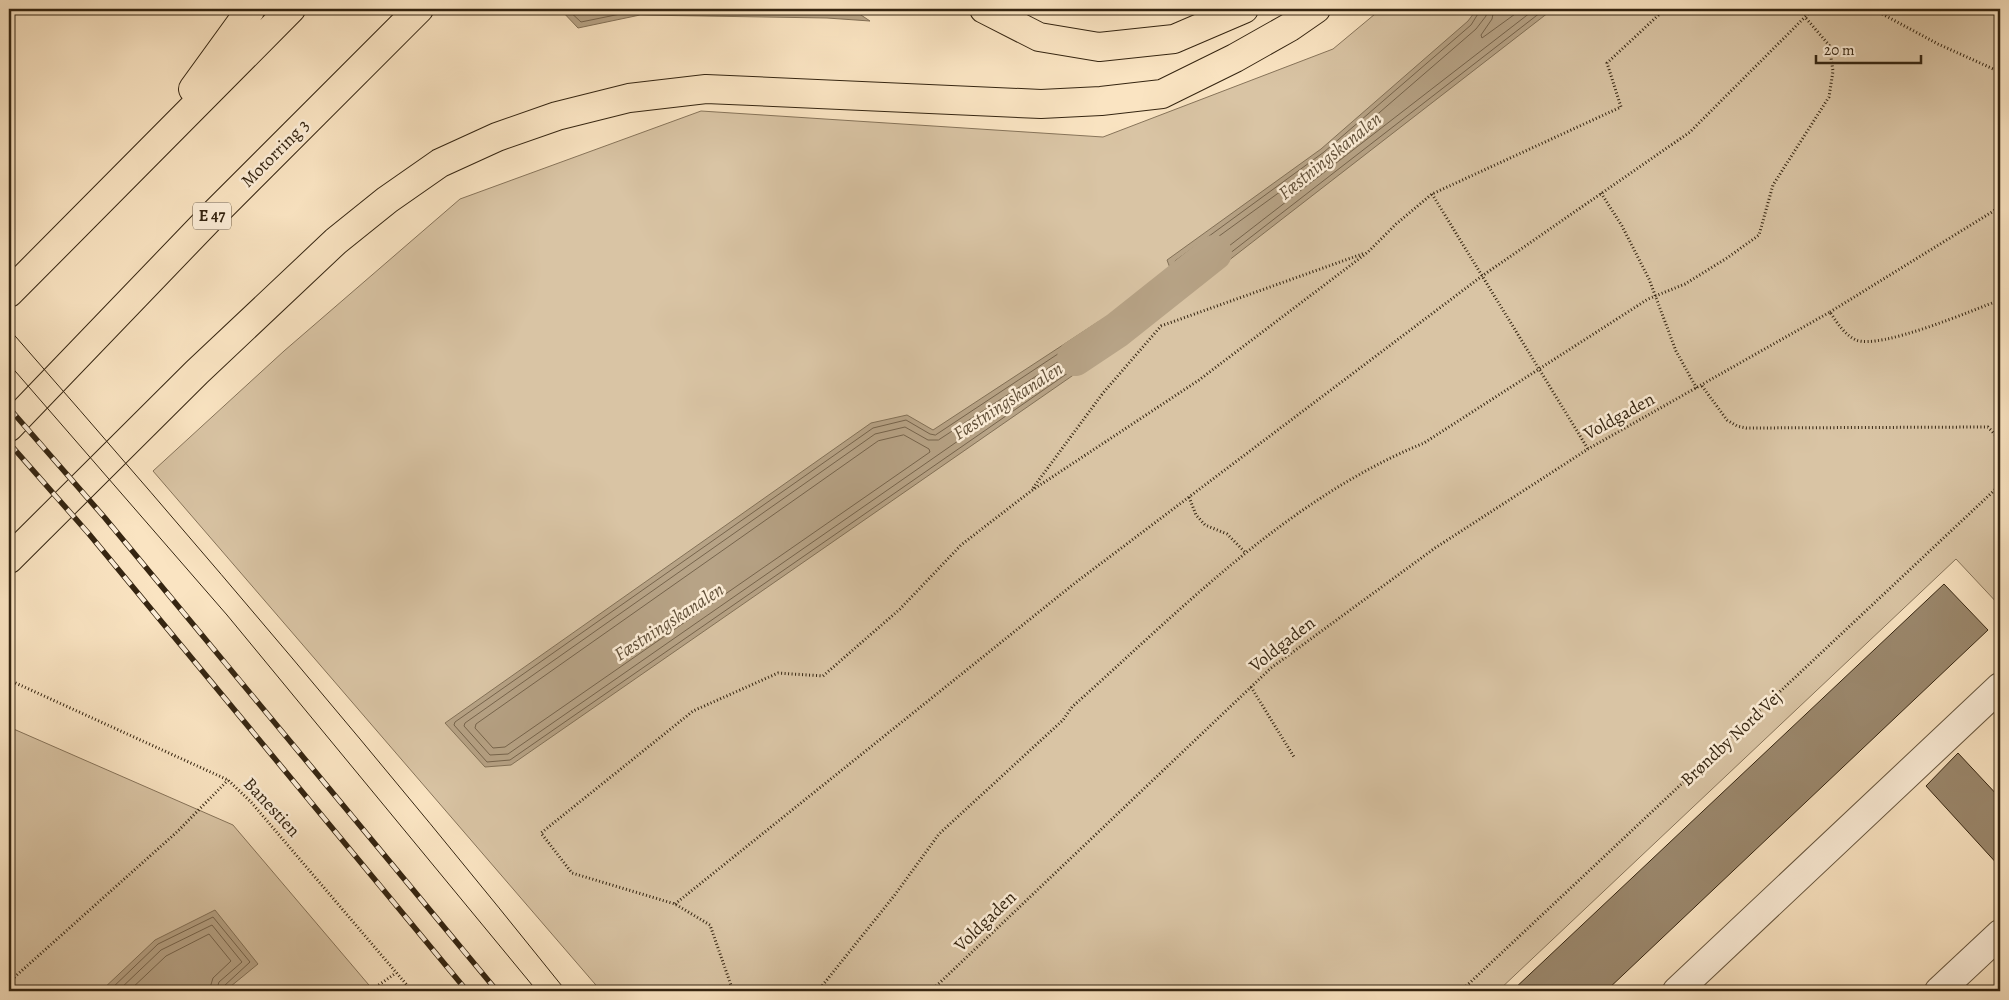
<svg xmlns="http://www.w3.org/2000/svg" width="2009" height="1000" font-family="Alegreya,serif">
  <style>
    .green { fill: #d9c4a4; stroke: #87745a }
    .water { fill: #b7a386; stroke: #837157 }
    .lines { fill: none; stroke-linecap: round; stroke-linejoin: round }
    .shore { stroke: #76644c; stroke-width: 1 }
    .canal { stroke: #b7a386; stroke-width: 36 }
    .building { fill: #9b886d; stroke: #352511 }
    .minor-casing { stroke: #66553d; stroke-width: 30 }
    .motorway-casing { stroke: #352511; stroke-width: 30 }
    .path { stroke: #352511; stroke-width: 3; stroke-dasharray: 1 2.5; stroke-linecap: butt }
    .minor { stroke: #fcedd7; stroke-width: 28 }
    .motorway { stroke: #fae4c2; stroke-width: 28 }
    .tram { stroke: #352511; stroke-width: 1 }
    .rail-casing { stroke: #352511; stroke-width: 5.5 }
    .rail { stroke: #fcedd7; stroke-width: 4; stroke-dasharray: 11; stroke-linecap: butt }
    .labels { text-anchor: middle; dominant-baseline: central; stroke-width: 5; stroke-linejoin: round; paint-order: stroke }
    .shield { fill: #fcedd7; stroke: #71614c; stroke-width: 1 }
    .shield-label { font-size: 16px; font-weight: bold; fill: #352511 }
    .street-label { font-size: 18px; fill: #352511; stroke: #fcedd7 }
    .water-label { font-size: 19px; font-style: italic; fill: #62513a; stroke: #fcedd7 }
  </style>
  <rect width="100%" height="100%" fill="#fae4c2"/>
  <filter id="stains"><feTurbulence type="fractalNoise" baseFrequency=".004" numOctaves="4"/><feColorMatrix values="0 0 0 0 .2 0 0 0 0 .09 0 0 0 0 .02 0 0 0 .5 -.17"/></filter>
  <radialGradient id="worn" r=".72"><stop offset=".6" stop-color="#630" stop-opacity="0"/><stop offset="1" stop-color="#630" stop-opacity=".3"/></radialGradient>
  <path class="green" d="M1381 9H2000V606L1956 559 1498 991H601L153 471 284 351 460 199 701 111 1103 137 1333 49Z
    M9 727 233 825 374 991H9Z"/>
  <path class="water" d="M560 9H852L870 21 827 18 640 15 578 28Z
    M1477 9H1553L1188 292 1176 284 1167 260 1321 149 1468 21Z
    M1098 322C1113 323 1117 328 1121 342L511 765 485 767 445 723 871 423 907 415 933 430Z
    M215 910 258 964 225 991H101L155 940Z"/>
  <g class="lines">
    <path class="shore" d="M567 9 581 22 640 10 848 14 850 9
      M1481 9 1471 25 1324 152 1175 261 1181 281 1189 285 1545 9
      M1487 9 1486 16 1476 29 1328 157 1182 263 1186 277H1189L1535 9
      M1494 9 1492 19 1481 35 1482 38 1522 9
      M1099 327C1108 327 1115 331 1114 341L510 760 487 762 454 725 455 722 873 428 906 420 930 434 935 435Z
      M1101 334H1105L1106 338 508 754 490 755 464 726 465 723 875 434 905 427 928 440H938Z
      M904 435 929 449 930 452 505 747 493 748 475 728 476 724 878 441Z
      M109 991 158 944 213 917 250 962 224 986 223 991
      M118 991 161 950 212 925 242 962 219 982 216 991
      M129 991 166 956 209 934 231 961 213 978 209 991"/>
    <path class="canal" d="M1075 358 1117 330 1214 253"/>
  </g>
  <path class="building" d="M1944 584 1988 630 1606 991H1512Z
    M1958 753 2000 798V867L1926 786Z"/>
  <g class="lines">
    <g class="minor-casing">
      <path id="minor" d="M1677 991 2000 687
        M1939 991 2000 934"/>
    </g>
    <g class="motorway-casing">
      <path id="motorway" d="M984 9 1039 37 1099 47 1174 39 1244 9
        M193 89 251 9
        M9 293 291 9
        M9 427 211 217 419 9
        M9 559 197 372 336 241 387 200 440 163 497 137 557 116 629 98 706 89 1041 104 1101 101 1162 94 1235 58 1290 27 1316 9"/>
    </g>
    <path class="path" d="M1873 9 1938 44 2000 72
      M1601 193 1622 226 1649 279 1676 351 1697 389
      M1432 194 1588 449
      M1830 312 2000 207
      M1702 386 1727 420 1737 426 1746 428 1988 427 2000 440
      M1033 488 1103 393 1161 326 1365 253
      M1189 497 1196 515 1205 525 1227 534 1246 553
      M9 680 228 780 251 802 412 991
      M1251 687 1294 757
      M675 904 1075 583 1482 276 1690 132 1813 9
      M9 982 178 831 228 780
      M370 991 396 973
      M733 991 710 925 675 904 572 873 541 833 693 711 778 673 823 676 900 609 961 545 1031 491 1199 380 1368 252 1396 224 1432 194 1621 107 1607 63 1665 9
      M818 991 894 896 939 834 1063 720 1072 707C1181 610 1287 499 1424 443L1648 299 1685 284 1727 258 1759 235 1773 185 1829 97 1833 71 1829 45 1805 17
      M931 991 1271 668 1435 548 1588 449 1830 312C1837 323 1845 335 1856 340 1880 350 1973 310 2000 300
      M1461 991 2000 485"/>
    <use href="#minor" class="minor"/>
    <use href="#motorway" class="motorway"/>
    <path class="tram" d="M9 329C199 546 386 766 566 991
      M9 364 227 615 537 991"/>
    <g class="rail-casing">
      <path id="rail" d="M9 408 105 518 497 991
        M9 443 89 534 467 991"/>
    </g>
    <use href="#rail" class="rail"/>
  </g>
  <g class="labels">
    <rect class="shield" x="193" y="202.5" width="38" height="27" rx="4"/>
    <g class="shield-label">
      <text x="212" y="216">E 47</text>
    </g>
    <g class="street-label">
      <text transform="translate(275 153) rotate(-45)">Motorring 3</text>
      <text transform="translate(1619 416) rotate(-29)">Voldgaden</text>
      <text transform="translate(1282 644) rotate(-38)">Voldgaden</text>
      <text transform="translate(1731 738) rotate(-43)">Brøndby Nord Vej</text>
      <text transform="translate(272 807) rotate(47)">Banestien</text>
      <text transform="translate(985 921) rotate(-44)">Voldgaden</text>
    </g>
    <g class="water-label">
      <text transform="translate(1330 156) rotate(-39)">Fæstningskanalen</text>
      <text transform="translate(1008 401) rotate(-33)">Fæstningskanalen</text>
      <text transform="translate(669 622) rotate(-33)">Fæstningskanalen</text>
    </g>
  </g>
  <rect width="2009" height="1000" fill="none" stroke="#fae4c2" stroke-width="30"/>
  <rect x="10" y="10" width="1989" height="980" fill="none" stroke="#352511" stroke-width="2.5"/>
  <rect x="15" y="15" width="1979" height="970" fill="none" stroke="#352511"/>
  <path d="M1816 55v8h105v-8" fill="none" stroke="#352511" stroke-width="2.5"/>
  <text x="1824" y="55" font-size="15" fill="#352511" stroke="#fcedd7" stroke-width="4" paint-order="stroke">20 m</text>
  <rect width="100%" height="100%" filter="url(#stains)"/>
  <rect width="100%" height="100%" fill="url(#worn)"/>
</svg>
